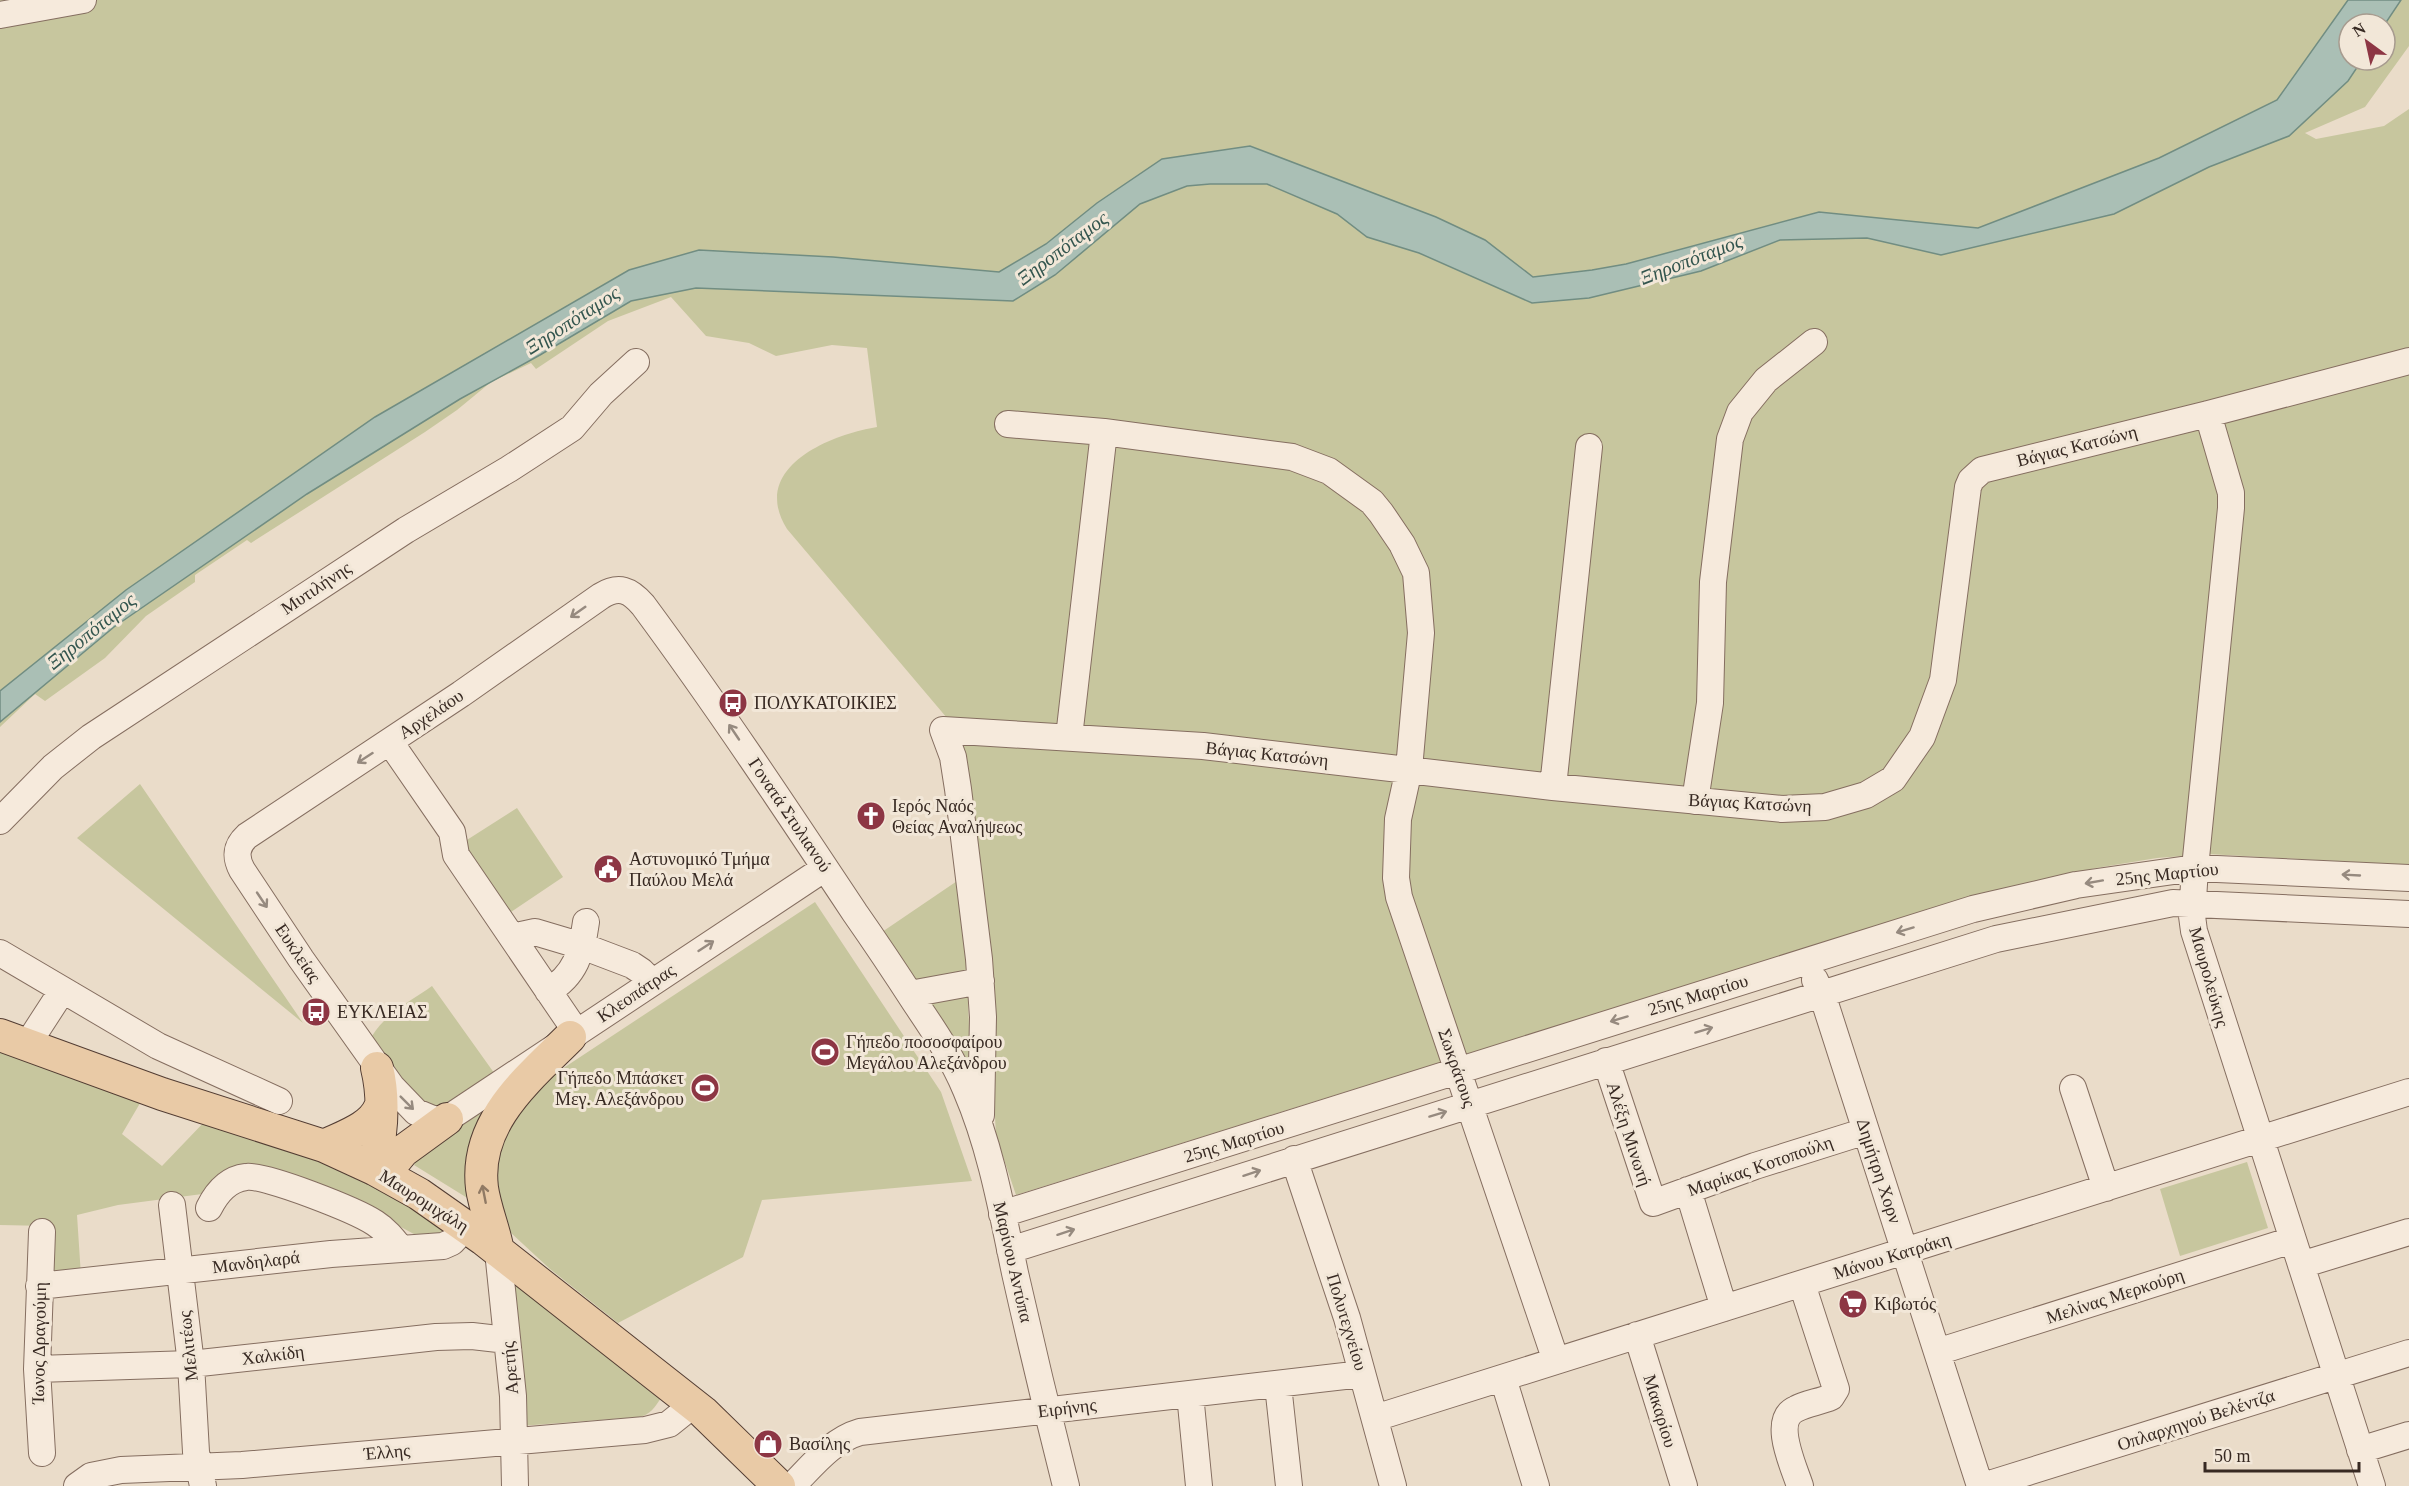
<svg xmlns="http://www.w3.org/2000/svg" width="2409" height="1486" font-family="Georgia,serif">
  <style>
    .green { fill: #c7c69e; fill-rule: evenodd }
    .water { fill: #aabfb5; stroke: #718d82; stroke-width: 1.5 }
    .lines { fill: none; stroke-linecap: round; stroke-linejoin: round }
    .minor-casing { stroke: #856e60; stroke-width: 28 }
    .major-casing { stroke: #533d33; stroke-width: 34 }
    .minor { stroke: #f6eadc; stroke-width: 26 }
    .major { stroke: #e9caa6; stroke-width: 32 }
    .oneway { stroke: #968a7f }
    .oneway2 { stroke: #907a64 }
    .labels { text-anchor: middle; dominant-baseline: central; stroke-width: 6; stroke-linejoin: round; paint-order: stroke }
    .street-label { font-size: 18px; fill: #372922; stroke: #f2e7d8 }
    .poi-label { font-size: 18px; fill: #372922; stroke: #f2e7d8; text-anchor: start }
    .water-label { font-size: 20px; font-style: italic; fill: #33554e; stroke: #f2e7d8 }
  </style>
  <rect width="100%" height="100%" fill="#eadcc9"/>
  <path class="green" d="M0 0H2409V46L2365 107 2305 133 2316 139 2384 126 2409 109V865L2208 854 2157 858 2096 868 1972 896 1016 1195 996 1136 988 981 947 718 787 529C749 468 829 435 877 427L867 348 832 345 776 356 749 343 706 336 671 297 608 321 536 369 531 363 491 382 457 410 425 432 251 543 247 540 195 575V582L146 616 105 658 45 701 35 694 0 727ZM2349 24H2385V60H2349Z
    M140 784 303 1023 77 838Z
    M517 808 563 877 505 916 459 845Z
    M963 877 971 1076 882 932Z
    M815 902 941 1092 972 1181 762 1200 743 1257 618 1323 550 1269 510 1232 503 1221 493 1192 495 1146 539 1086 565 1067Z
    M432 986 497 1077 453 1105 431 1108 411 1094 372 1036C386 1013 411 1001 432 986Z
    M0 1036 146 1093 122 1134 162 1166 208 1118 324 1162 400 1200 452 1234 425 1240 386 1219 269 1173 210 1193 118 1205 77 1215 81 1276 47 1277 48 1226 0 1225Z
    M487 1105 469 1199 414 1165 416 1161Z
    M2247 1162 2268 1228 2180 1256 2160 1189Z
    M509 1277 661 1398C655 1407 650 1415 639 1417L520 1426Z"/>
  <path class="water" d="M2348 0H2401L2385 24H2349V60H2362L2348 81 2289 136 2209 167 2114 214 1941 255 1867 238 1780 240 1701 271 1589 298 1532 303 1419 253 1367 237 1337 214 1267 184H1210L1187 186 1140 204 1055 275 1013 301 696 288 631 301 540 355 460 399 307 494 114 627 0 722V691L126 590 375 417 629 270 699 250 833 257 999 272 1046 244 1097 203 1162 159 1250 146 1436 217 1485 240 1533 277 1592 270 1626 264 1819 212 1978 228 2159 158 2277 100Z"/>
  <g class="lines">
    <g class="minor-casing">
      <path id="minor" d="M0 15 83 0
        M2208 414 2231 493V508L2195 868 2192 916 2194 931 2372 1486
        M1008 424 1104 432 1292 457 1329 471 1372 502 1381 513 1402 544 1416 573 1421 633 1409 769 1398 819 1396 878 1399 897 1556 1361
        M1069 737 1104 432
        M390 742 452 832 456 855 577 1033
        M1553 787 1589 447
        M1695 801 1710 703 1713 582 1730 439 1740 412 1766 380 1814 342
        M0 821 53 767 91 737 406 530 509 469 572 428 601 394 636 362
        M825 868 447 1119 435 1120 416 1112 392 1087 301 959 242 870C235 857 236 846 247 836L461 694 601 596C619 585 630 590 643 605 717 705 786 809 855 913 876 943 896 973 916 1004 935 1032 953 1059 966 1090 991 1148 1002 1211 1015 1273 1031 1344 1048 1415 1066 1486
        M512 937 535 932 582 946 632 965 641 971 652 982
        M0 953 158 1046 279 1101
        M1815 980 1824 1000 1980 1486
        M548 991C575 976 582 952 586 922
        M910 994 981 981
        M27 1045 62 991
        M1606 1061 1653 1203 1755 1166 1866 1131
        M2073 1088 2106 1188
        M981 1115 983 1017 979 959 958 789 953 757 943 730 1203 746 1553 787 1782 809 1825 807 1866 795 1893 779 1922 737 1943 680 1968 487 1971 480 1982 470 2208 414 2409 361
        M1294 1159 1347 1318 1393 1486
        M1688 1190 1724 1308
        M172 1205 191 1364 196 1452 203 1486
        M209 1208C217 1192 228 1179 246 1177 265 1174 357 1211 375 1223 386 1230 393 1239 401 1249
        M1002 1214 1973 909 2076 885 2195 868 2409 878
        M42 1232 37 1369 42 1453
        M1010 1250 1996 939 2173 903 2409 914
        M498 1251 513 1396 515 1486
        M2301 1265 2409 1232
        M39 1286 331 1254 443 1246 452 1242 466 1227
        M1637 1335 1684 1486
        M1937 1352 2292 1240
        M37 1369 191 1364 436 1337 472 1336 507 1340
        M1503 1378 1536 1486
        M1278 1385 1289 1486
        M1190 1394 1199 1486
        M1375 1418 2409 1092
        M2360 1450 2409 1435
        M77 1486 91 1476 121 1470 242 1465 645 1430 669 1424 694 1404
        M792 1486C812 1466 832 1440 860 1432L1362 1374
        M1800 1486C1794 1467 1771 1420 1796 1409 1807 1403 1820 1402 1831 1397L1836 1389 1802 1284
        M1983 1486 2409 1353"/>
    </g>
    <g class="major-casing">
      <path id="major" d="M0 1035 162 1094 324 1146 374 1169 419 1194 483 1239 703 1412 779 1486
        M324 1146C342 1137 372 1128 380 1107
        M374 1169C381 1138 385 1100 377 1068
        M384 1174 403 1151 447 1119
        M498 1251C494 1229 485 1209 482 1188 474 1122 528 1079 570 1037"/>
    </g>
    <use href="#minor" class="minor"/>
    <use href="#major" class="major"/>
  </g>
  <defs><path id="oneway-shaft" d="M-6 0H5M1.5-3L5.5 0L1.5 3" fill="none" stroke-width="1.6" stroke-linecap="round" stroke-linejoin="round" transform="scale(1.5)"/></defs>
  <g class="oneway">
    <use href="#oneway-shaft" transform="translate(578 612) rotate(145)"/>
    <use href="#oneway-shaft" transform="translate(734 732) rotate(-124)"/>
    <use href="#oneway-shaft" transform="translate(365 758) rotate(147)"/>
    <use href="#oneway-shaft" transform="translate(2351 875) rotate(-177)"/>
    <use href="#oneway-shaft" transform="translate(2094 882) rotate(170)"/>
    <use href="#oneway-shaft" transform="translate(262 900) rotate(56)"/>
    <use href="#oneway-shaft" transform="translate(1905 930) rotate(163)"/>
    <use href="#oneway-shaft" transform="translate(706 946) rotate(-33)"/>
    <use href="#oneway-shaft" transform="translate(1619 1019) rotate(163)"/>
    <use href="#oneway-shaft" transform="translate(1704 1030) rotate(-17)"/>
    <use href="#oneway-shaft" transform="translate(407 1103) rotate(45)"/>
    <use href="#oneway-shaft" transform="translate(1438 1114) rotate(-17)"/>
    <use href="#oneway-shaft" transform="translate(1252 1173) rotate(-18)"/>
    <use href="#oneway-shaft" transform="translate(1066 1232) rotate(-18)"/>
  </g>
  <use class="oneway2" href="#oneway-shaft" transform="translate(484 1194) rotate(-101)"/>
  <defs>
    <g id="bus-disc" transform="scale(1.5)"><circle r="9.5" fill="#8d3644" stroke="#f2e7d8"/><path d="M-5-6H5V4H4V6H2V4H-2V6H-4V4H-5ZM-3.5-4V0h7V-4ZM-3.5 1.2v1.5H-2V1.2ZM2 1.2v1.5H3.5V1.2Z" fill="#fff"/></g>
    <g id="church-disc" transform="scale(1.5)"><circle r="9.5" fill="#8d3644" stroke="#f2e7d8"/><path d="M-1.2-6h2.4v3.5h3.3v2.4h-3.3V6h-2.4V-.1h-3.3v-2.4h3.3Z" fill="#fff"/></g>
    <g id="civic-disc" transform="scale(1.5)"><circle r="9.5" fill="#8d3644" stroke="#f2e7d8"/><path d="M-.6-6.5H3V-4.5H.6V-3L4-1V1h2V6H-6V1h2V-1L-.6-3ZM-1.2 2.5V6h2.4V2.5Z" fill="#fff"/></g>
    <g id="stadium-disc" transform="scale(1.5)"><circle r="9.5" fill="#8d3644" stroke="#f2e7d8"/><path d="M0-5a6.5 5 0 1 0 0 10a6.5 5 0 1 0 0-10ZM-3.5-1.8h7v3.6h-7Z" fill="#fff"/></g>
    <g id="supermarket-disc" transform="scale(1.5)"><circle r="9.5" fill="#8d3644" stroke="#f2e7d8"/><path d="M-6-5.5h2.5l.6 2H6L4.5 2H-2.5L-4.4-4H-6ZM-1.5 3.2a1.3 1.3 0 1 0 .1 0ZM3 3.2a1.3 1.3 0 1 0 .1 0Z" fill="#fff"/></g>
    <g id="shop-disc" transform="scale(1.5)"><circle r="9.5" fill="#8d3644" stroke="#f2e7d8"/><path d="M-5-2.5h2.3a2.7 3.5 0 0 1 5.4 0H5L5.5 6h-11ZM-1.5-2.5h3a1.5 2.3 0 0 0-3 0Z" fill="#fff"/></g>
  </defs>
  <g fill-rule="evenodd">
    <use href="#bus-disc" x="733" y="703"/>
    <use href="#church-disc" x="871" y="816"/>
    <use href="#civic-disc" x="608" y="869"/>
    <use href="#bus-disc" x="316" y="1012"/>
    <use href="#stadium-disc" x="825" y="1052"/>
    <use href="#stadium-disc" x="705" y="1088"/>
    <use href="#supermarket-disc" x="1853" y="1304"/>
    <use href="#shop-disc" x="768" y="1444"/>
  </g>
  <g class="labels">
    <g class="street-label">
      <text transform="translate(2077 446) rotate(-14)">Βάγιας Κατσώνη</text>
      <text transform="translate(316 588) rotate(-34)">Μυτιλήνης</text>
      <text transform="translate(431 714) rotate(-34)">Αρχελάου</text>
      <text transform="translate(1267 754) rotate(6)">Βάγιας Κατσώνη</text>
      <text transform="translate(1750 803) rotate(3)">Βάγιας Κατσώνη</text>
      <text transform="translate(790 815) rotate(56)">Γονατά Στυλιανού</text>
      <text transform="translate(2167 874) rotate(-6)">25ης Μαρτίου</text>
      <text transform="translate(298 953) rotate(56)">Ευκλείας</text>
      <text transform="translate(2209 977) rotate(74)">Μαυρολεύκης</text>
      <text transform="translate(636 993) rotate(-34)">Κλεοπάτρας</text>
      <text transform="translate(1698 995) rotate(-17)">25ης Μαρτίου</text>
      <text transform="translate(1457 1068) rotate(71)">Σωκράτους</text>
      <text transform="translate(1629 1134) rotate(72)">Αλέξη Μινωτή</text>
      <text transform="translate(1234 1142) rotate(-17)">25ης Μαρτίου</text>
      <text transform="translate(1760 1166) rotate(-19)">Μαρίκας Κοτοπούλη</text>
      <text transform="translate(1879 1171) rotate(72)">Δημήτρη Χορν</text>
      <text transform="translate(424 1201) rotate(32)">Μαυρομιχάλη</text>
      <text transform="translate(1892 1256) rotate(-17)">Μάνου Κατράκη</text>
      <text transform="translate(256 1262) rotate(-7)">Μανδηλαρά</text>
      <text transform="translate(1013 1262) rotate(77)">Μαρίνου Αντύπα</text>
      <text transform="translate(2115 1296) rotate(-18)">Μελίνας Μερκούρη</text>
      <text transform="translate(1347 1322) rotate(73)">Πολυτεχνείου</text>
      <text transform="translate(39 1343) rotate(-89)">Ίωνος Δραγούμη</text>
      <text transform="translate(188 1346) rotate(-96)">Μελιτέως</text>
      <text transform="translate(273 1355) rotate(-7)">Χαλκίδη</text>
      <text transform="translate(510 1368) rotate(-95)">Αρετής</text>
      <text transform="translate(1067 1408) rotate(-7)">Ειρήνης</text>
      <text transform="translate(1660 1411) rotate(73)">Μακαρίου</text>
      <text transform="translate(2196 1420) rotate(-18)">Οπλαρχηγού Βελέντζα</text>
      <text transform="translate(387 1452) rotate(-5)">Έλλης</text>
    </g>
    <g class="poi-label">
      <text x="754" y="703">ΠΟΛΥΚΑΤΟΙΚΙΕΣ</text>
      <text x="892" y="806">Ιερός Ναός<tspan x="892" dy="21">Θείας Αναλήψεως</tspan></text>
      <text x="629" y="859">Αστυνομικό Τμήμα<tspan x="629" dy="21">Παύλου Μελά</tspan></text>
      <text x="337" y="1012">ΕΥΚΛΕΙΑΣ</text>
      <text x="846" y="1042">Γήπεδο ποσοσφαίρου<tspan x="846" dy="21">Μεγάλου Αλεξάνδρου</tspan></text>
      <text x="684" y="1078" text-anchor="end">Γήπεδο Μπάσκετ<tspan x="684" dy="21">Μεγ. Αλεξάνδρου</tspan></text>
      <text x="1874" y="1304">Κιβωτός</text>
      <text x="789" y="1444">Βασίλης</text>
    </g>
    <g class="water-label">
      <text transform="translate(1062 248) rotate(-37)">Ξηροπόταμος</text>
      <text transform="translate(1691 259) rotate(-21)">Ξηροπόταμος</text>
      <text transform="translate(572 320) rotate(-33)">Ξηροπόταμος</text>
      <text transform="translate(91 631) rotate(-39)">Ξηροπόταμος</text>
    </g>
  </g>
  <g transform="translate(2367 42) rotate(327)"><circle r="28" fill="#f2e7d8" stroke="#a79b8f" stroke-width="1.5"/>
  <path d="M0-4.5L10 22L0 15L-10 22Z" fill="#8d3644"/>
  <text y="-9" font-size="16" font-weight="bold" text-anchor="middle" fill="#372922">N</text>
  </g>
  <path d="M2205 1462v9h154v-9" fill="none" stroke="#372922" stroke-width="3"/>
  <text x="2214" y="1462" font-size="18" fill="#372922" stroke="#f2e7d8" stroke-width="4.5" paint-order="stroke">50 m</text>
</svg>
